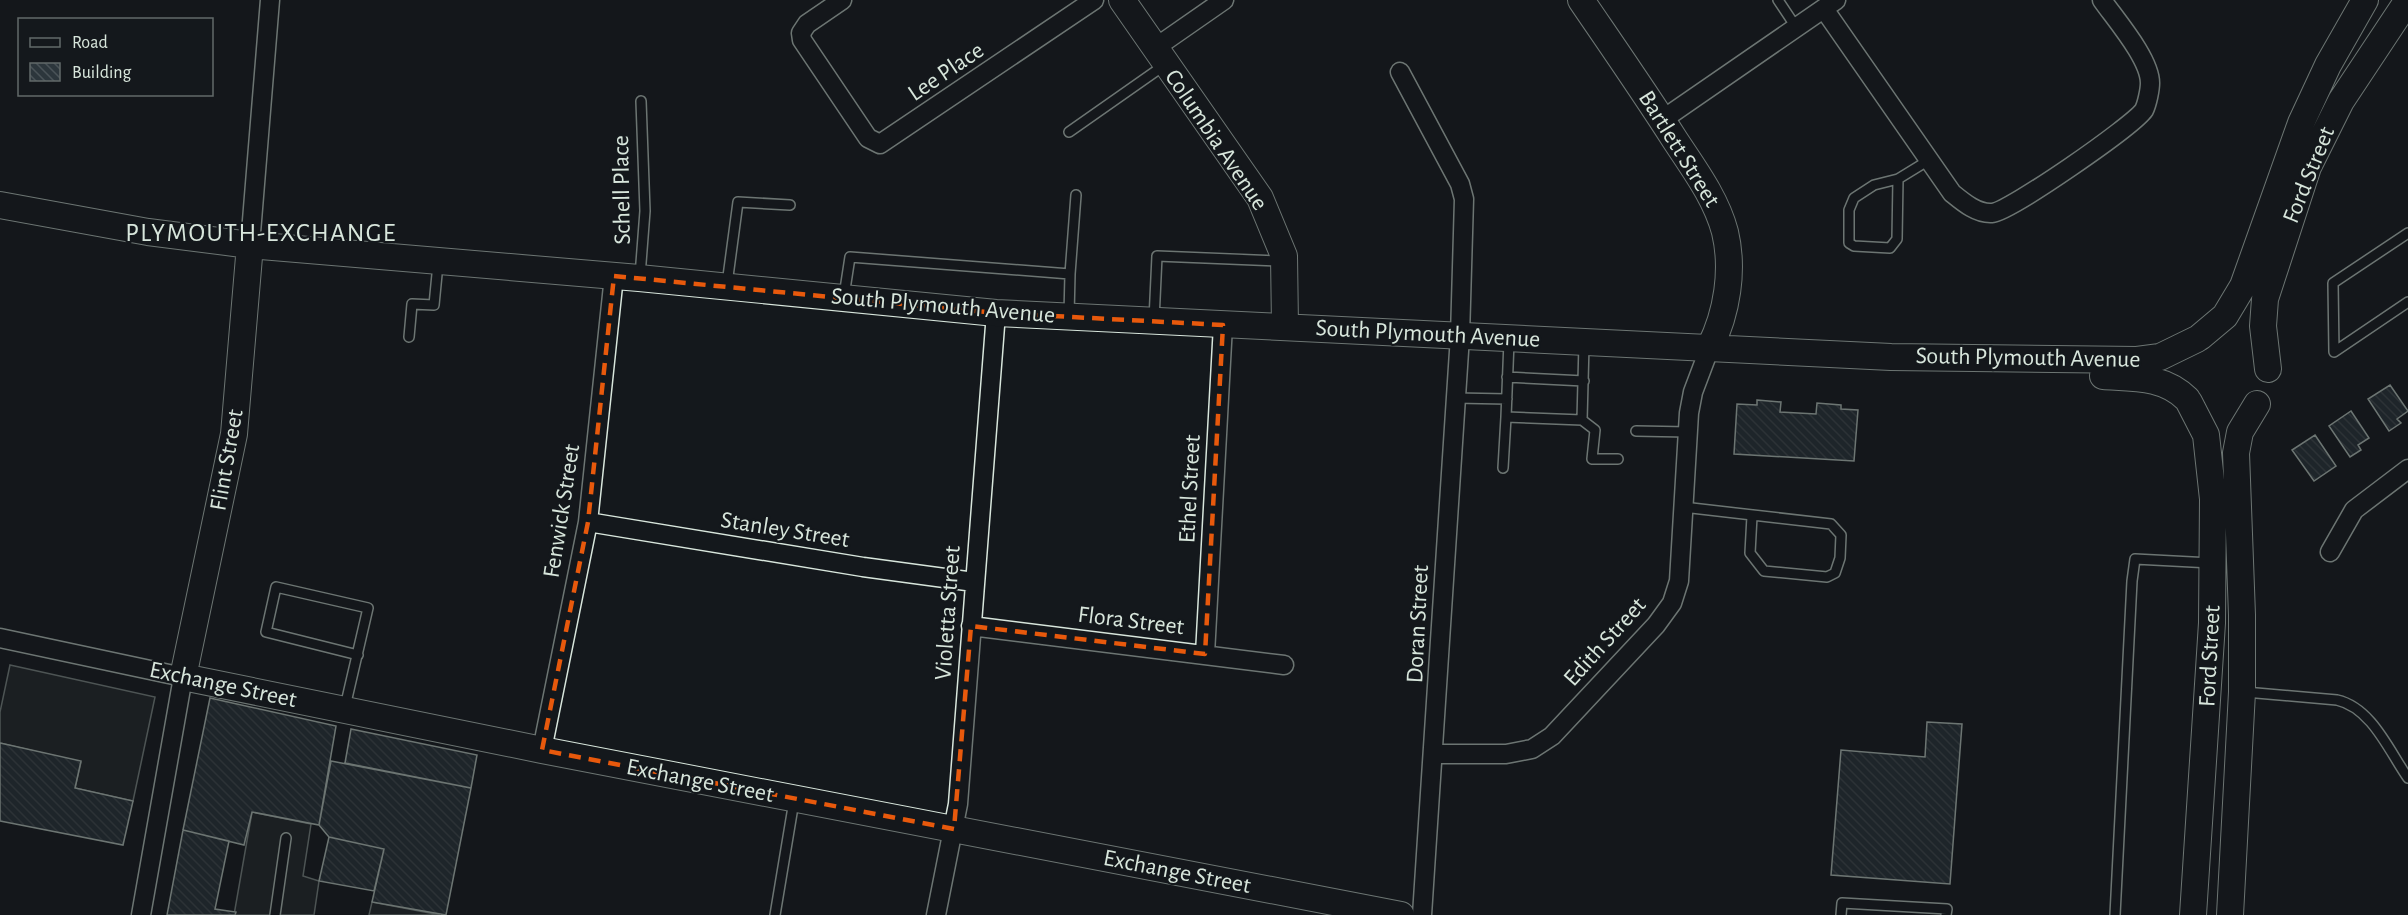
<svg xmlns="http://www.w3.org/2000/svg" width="2408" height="915" font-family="'Alegreya Sans',sans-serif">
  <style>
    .parking { fill: #24282b; stroke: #939e99; stroke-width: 1.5 }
    .building { fill: url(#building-back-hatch); stroke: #d8e6dc; stroke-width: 1.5 }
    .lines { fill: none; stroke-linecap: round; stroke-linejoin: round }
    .lane-casing { stroke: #d8e6dc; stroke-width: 12 }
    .street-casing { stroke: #d8e6dc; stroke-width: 21 }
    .secondary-casing { stroke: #d8e6dc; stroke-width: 28 }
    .lane { stroke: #14181c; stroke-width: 9 }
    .street { stroke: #14181c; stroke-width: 18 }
    .secondary { stroke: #14181c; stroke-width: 26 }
    .marked { fill: none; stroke: #e8590c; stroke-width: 4.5; stroke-dasharray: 12 8; stroke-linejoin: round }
    .labels { text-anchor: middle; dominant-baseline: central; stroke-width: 4.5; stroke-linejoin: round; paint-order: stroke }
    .street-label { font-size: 24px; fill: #d8e6dc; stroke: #14181c }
    .neighbourhood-label { font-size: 26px; letter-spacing: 1.5px; fill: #d8e6dc; stroke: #14181c }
  </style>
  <defs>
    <pattern id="building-back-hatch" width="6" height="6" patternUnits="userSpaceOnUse" patternTransform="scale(1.5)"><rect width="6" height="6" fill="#2c363c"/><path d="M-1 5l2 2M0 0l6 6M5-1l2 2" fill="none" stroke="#4a5358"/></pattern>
  </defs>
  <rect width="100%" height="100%" fill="#14181c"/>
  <path class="parking" d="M10 665 155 697 133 801 75 788 81 762 0 743V712Z
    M252 812 311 824 303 876 319 881 314 915H234Z
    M372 902 440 915H369Z"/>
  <path class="building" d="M2390 385 2408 411 2397 419 2401 423 2389 431 2368 399Z
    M1757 400 1781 402 1780 412 1816 414 1817 403 1841 405V409L1858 410 1854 461 1734 454 1737 404 1757 405Z
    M2351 411 2369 438 2358 445 2361 450 2350 457 2329 426Z
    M2315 435 2336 466 2314 481 2292 450Z
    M210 698 336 726 319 825 252 812 244 845 183 830Z
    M1927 722 1962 724 1950 884 1831 875 1841 750 1925 757Z
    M351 729 477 755 471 788 345 763Z
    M0 743 81 761 75 788 133 801 123 845 0 821Z
    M331 761 471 788 446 915 372 902 384 849 329 837 319 825Z
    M183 830 229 841 215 909 236 912 235 915H167Z
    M329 837 384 849 374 891 319 881Z"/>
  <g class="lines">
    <g class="lane-casing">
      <path id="lane" d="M1778 0 1796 27
        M1069 132 1166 64
        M1898 179 1897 239 1890 248 1854 246 1849 243V210L1854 198 1874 185 1898 179 1929 160
        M2408 233 2333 283 2334 352 2408 302
        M1070 274 1076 195
        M640 276 645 211 641 101
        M727 284 738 202 790 205
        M844 296 850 257 1070 274 1069 315
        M1154 320 1157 256 1281 261
        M409 337 412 304 434 305 438 264
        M1509 341 1506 417 1582 420 1584 344
        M1507 377 1584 381
        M1456 398 1507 399
        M1582 420 1595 430 1592 459H1618
        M1636 431 1688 432
        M1503 468 1506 417
        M1683 507 1831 524 1841 535 1840 558 1835 573 1827 577 1764 571 1750 553 1752 516
        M2245 692 2337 700C2372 708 2389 751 2408 778
        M345 707 368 608 276 587 266 632 358 655
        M275 915 286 838
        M775 915 794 801
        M1841 915 1842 903 1947 909 1946 915
        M2115 915 2132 581 2135 559 2211 563"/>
    </g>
    <g class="street-casing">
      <path id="street" d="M842 0 807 24 801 33 802 40 868 138 880 144 1094 0
        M1824 9 1952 193C1963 202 1977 214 1992 213 2009 212 2133 126 2144 110 2147 104 2150 90 2150 83 2150 59 2116 20 2102 0
        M1155 48 1224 0
        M1400 72 1460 184 1464 199 1460 336 1422 915
        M1662 120 1836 0
        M250 245 270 0
        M588 522 863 567 974 582
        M2330 552 2354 510 2408 469
        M971 626 1284 665
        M0 638 183 677 141 915
        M1205 654 1223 325
        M542 750 588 522 614 276
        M1434 754H1506L1532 749 1552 736 1656 625 1672 603 1679 581 1689 413 1693 392 1710 347
        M936 915 958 804 996 313"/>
    </g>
    <g class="secondary-casing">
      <path id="secondary" d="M1122 0 1260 198 1284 256 1285 326
        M1581 0C1613 47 1645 93 1675 140 1694 169 1716 198 1725 232 1734 270 1727 313 1710 347
        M0 205 148 232 250 245 639 278 996 313 1891 357 2137 360 2160 357 2197 339
        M250 245 234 434 183 677 542 750 1401 915
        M2200 337 2225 316 2243 286 2301 123 2328 65 2365 0
        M2268 369 2263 326 2265 299 2308 167 2341 101 2408 0
        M2103 376C2134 378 2164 376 2187 399
        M2189 402 2206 435 2213 499 2212 623 2193 915
        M2230 915 2242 692V615L2236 453 2240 432 2257 404"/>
    </g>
    <use href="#lane" class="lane"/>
    <use href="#street" class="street"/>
    <use href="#secondary" class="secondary"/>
  </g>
  <path d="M0 0H2408V915H0ZM614 276 996 313 1223 325 1205 654 971 626 954 829 542 750 588 522Z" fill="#14181c" fill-opacity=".55" fill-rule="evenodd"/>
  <path class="marked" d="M614 276 996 313 1223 325 1205 654 971 626 954 829 542 750 588 522Z"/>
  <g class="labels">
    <g class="street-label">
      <text transform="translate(946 72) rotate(-34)">Lee Place</text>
      <text transform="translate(1216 140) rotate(56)">Columbia Avenue</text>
      <text transform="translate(1679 149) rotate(58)">Bartlett Street</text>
      <text transform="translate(2309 175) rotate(-68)">Ford Street</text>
      <text transform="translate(622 190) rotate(-91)">Schell Place</text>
      <text transform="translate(943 306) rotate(5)">South Plymouth Avenue</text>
      <text transform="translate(1428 334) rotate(3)">South Plymouth Avenue</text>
      <text transform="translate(2028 358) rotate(1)">South Plymouth Avenue</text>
      <text transform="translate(227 460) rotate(-80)">Flint Street</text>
      <text transform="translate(1190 489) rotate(-87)">Ethel Street</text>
      <text transform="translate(562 511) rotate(-81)">Fenwick Street</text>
      <text transform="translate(785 530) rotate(9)">Stanley Street</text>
      <text transform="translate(948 613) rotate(-86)">Violetta Street</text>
      <text transform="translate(1131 621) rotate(7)">Flora Street</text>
      <text transform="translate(1418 624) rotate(-87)">Doran Street</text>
      <text transform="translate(1605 642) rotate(-48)">Edith Street</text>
      <text transform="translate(2210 656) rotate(-87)">Ford Street</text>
      <text transform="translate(223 685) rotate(12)">Exchange Street</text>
      <text transform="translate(700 781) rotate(11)">Exchange Street</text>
      <text transform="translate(1177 872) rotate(11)">Exchange Street</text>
    </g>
    <g class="neighbourhood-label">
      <text x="261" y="233">PLYMOUTH-EXCHANGE</text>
    </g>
  </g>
  <rect x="18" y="18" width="195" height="78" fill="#14181c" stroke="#626a69" stroke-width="1.5"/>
  <rect x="30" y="38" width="30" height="9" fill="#14181c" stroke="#626a69" stroke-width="1.5"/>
  <text x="72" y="48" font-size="18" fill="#d8e6dc">Road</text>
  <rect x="30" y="63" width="30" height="18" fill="url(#building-back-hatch)" stroke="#626a69" stroke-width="1.5"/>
  <text x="72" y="78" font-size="18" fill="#d8e6dc">Building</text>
</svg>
